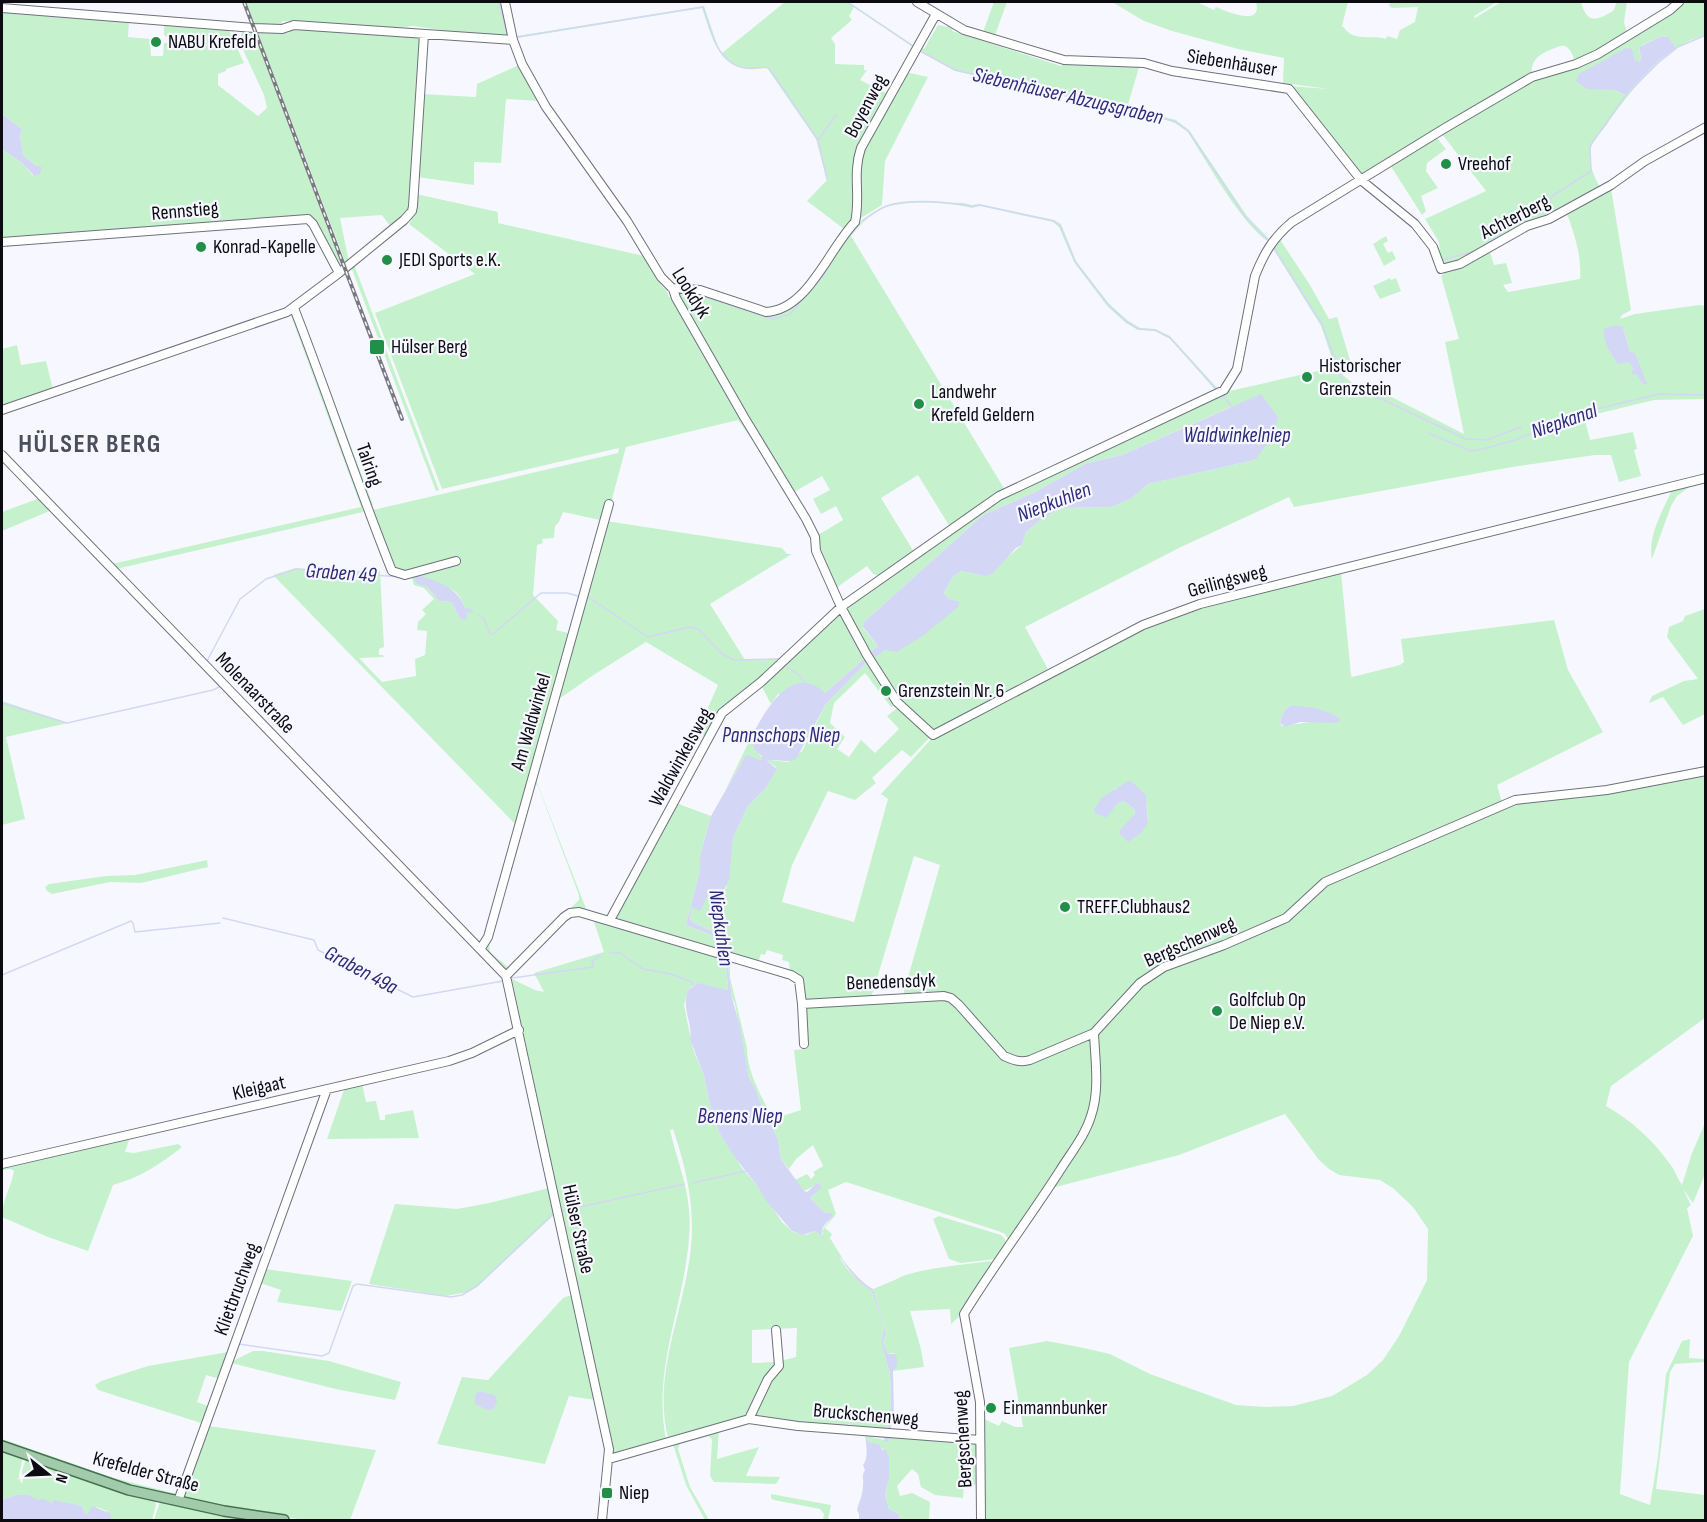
<svg xmlns="http://www.w3.org/2000/svg" width="1707" height="1522" font-family="'Sofia Sans Condensed',sans-serif">
  <style>
    .green { fill: #c5f2cd; fill-rule: evenodd }
    .water { fill: #d3d7f5; fill-rule: evenodd }
    .lines { fill: none; stroke-linecap: round; stroke-linejoin: round }
    .stream { stroke: #d3d7f5; stroke-width: 1.5 }
    .minor-casing { stroke: #6e707e; stroke-width: 10 }
    .major-casing { stroke: #457150; stroke-width: 12 }
    .minor { stroke: #fff; stroke-width: 8 }
    .major { stroke: #a2cbab; stroke-width: 9 }
    .rail-casing { stroke: #79797f; stroke-width: 4 }
    .rail { stroke: #f7f8ff; stroke-width: 1.5; stroke-dasharray: 4.5; stroke-linecap: butt }
    .poi-dot { fill: #218f47; stroke: #f7f8ff; stroke-width: 2 }
    .labels { text-anchor: middle; dominant-baseline: central; stroke-width: 4.5; stroke-linejoin: round; paint-order: stroke }
    .poi-label { font-size: 20px; fill: #0b0b10; stroke: #f7f8ff; text-anchor: start }
    .street-label { font-size: 20px; fill: #0b0b10; stroke: #f7f8ff }
    .water-label { font-size: 21px; font-style: italic; fill: #2f297a; stroke: #f7f8ff }
    .district-label { font-size: 26px; font-weight: bold; letter-spacing: 1.5px; fill: #4c4e5b; stroke: #f7f8ff }
  </style>
  <rect width="100%" height="100%" fill="#f7f8ff"/>
  <path class="green" d="M246 2H501L508 35 455 32 413 26 397 28 282 21V27L255 25Z
    M785 2H849L916 47 914 48 854 7 849 16 852 20 831 38 835 44V64L864 65V70H867L860 80 886 93 879 106 881 107 855 155 853 162 856 208 853 221 815 272 844 229 807 201 827 180 816 139 767 68C761 68 754 70 748 69 717 66 711 33 702 8L518 38 517 36 704 6 718 47 722 53Z
    M994 2H1007L995 35 983 32Z
    M1112 2H1197L1214 10 1216 7C1226 11 1263 28 1256 2H1348L1342 26C1345 28 1346 31 1349 33 1359 40 1375 35 1386 39L1387 36 1397 39 1400 30 1415 22 1418 7 1392 8 1389 6 1390 2H1497L1474 16 1475 18 1501 2H1581C1587 24 1596 21 1613 11L1617 2H1627L1624 22 1627 33 1598 52 1575 62C1573 56 1571 49 1565 46 1562 45 1558 47 1555 48 1542 53 1530 58 1532 75L1362 175 1358 174 1290 86 1329 89 1283 83 1284 58 1238 49 1172 31 1144 21Z
    M1684 2H1705V36C1669 41 1628 94 1608 123 1603 130 1595 138 1592 145 1586 159 1594 177 1601 189L1456 264 1441 267 1437 255 1440 253 1439 242 1425 219 1486 191 1442 134 1528 82 1576 66 1663 16ZM1662 36H1665L1676 48 1657 62 1625 95 1615 90 1583 88 1632 49V56L1635 61 1639 62 1641 59 1639 49 1642 45Z
    M2 11 129 21 128 37 150 39 151 56H163L164 43H167L168 38 164 35V24L171 26 228 28 244 63 226 69V71L218 74V85L258 116 267 108 264 95 239 41 242 32 253 30 342 267 340 269 313 217 2 241V149L22 163 33 176 36 166 23 155 20 136 22 129 2 114Z
    M949 24 954 26 952 31 1061 66 1064 62 1140 64 1127 108 1176 120 1189 130 1247 216 1269 239 1267 241C1238 219 1208 163 1187 131L1175 123 1161 118 955 71 919 51 921 48 924 49 938 25 947 27Z
    M290 28 421 37 409 207 407 213 390 226 382 215 340 218 349 262 346 264 257 31 289 33Z
    M519 65 539 101 506 99 501 163 474 162V185L417 177 422 94 476 97 477 84Z
    M906 72 928 77 885 161 882 205 861 218 858 161 892 97H895L908 74Z
    M1436 137 1446 149 1427 163 1426 171 1438 188 1421 196 1426 211 1422 215 1390 165Z
    M1611 188 1631 310 1622 315 1620 319 1635 314 1699 305 1705 306V399L1654 400 1584 417 1590 440 1633 432 1637 449 1634 450 1641 476 1619 482 1611 455H1595L1512 467 1294 507 1289 497 1179 548 1025 627 1049 671 934 732 898 701 872 658 886 650 949 599 944 593 952 578 961 571 985 576 1022 545 1026 532 1043 518 1062 508 1112 507 1132 498 1148 484 1255 460 1233 406 1122 455 1087 463 1035 492 983 515 864 622 863 628 878 646 868 654 848 619 845 606 995 501 1225 392 1327 369V365L1334 364 1321 326 1272 247 1279 238 1310 285 1329 319 1337 317 1350 360 1338 363 1343 375 1359 389 1382 392 1464 434 1445 342 1459 339 1441 276 1444 274 1443 270 1489 249 1494 265 1506 263 1512 283 1503 285 1508 292 1580 279C1582 256 1574 233 1566 211ZM1623 327 1630 352 1644 385 1629 362 1616 358Z
    M416 194 498 212V223L644 256 663 288 666 289 669 297 674 296 812 535 813 546 811 536 763 455 738 420 626 447 606 521 782 548 787 554H792L710 604 745 660 780 658 782 660 726 706 706 740 699 728 718 685 646 642 595 674 556 701 605 521 563 512 559 522 555 526 554 538 542 539 543 543 537 545 533 595 558 621 556 630 568 633 517 826 273 575 296 568 347 572 350 571H380L384 647 379 649V655H383L384 657 359 658 382 682 416 676 415 659 425 655 427 631 417 630 418 622 426 614 422 610 434 599 424 588 414 585 411 575 393 569 373 510 618 453 619 448 442 489 375 313 475 274 409 224 414 214ZM425 585C446 585 458 587 465 608L461 620 451 602 439 601Z
    M915 201 964 203 972 205 979 204 1054 220 1061 224 1076 261 1109 304 1127 320 1140 328 1155 329 1170 336 1219 390 1216 391 1170 338 1155 331 1139 330 1126 323 1107 306 1074 262 1059 227 1053 222 980 206 972 207C949 203 903 199 882 209 869 215 860 225 851 236L1005 490 950 527 918 475 881 498 914 552 881 576 873 574 867 566 836 588 818 550 816 538 678 299V294L681 292 694 291 758 312 784 311 798 302 853 229C873 209 888 203 915 201ZM822 476 830 490 813 499 821 514 836 506 843 520 818 535 794 492Z
    M1386 236 1388 241 1383 244 1388 253 1392 251 1396 259 1384 266 1373 244Z
    M351 267H355L439 490 436 491Z
    M1390 278 1391 280 1396 278 1401 291 1380 299 1373 286Z
    M299 308 373 505 362 507 363 512 116 569 112 564 361 507 290 313Z
    M17 345 21 365 46 361 53 389 2 407V349Z
    M1695 483 1677 496 1671 506 1652 559C1647 536 1664 508 1673 488Z
    M40 498 52 510 2 531V512Z
    M1341 572 1351 675 1352 677 1400 665 1404 662 1401 639 1554 620 1568 670 1603 732 1497 785 1502 803 1324 880 1284 916 1211 948 1164 965 1093 1031V1082L1090 1114 1079 1137 1009 1241 1005 1234 998 1231 846 1182 828 1190 836 1214 825 1228 832 1234 830 1238 843 1259 839 1256C843 1266 861 1285 871 1290L882 1321 884 1329 881 1342 890 1374 891 1403 887 1432 865 1430 849 1424C836 1433 771 1419 753 1416L780 1361 796 1357 797 1328 752 1330V1363L778 1362 748 1417 668 1438C652 1373 685 1310 691 1247 695 1205 686 1168 673 1129L670 1130C679 1169 693 1195 689 1238 684 1306 652 1370 666 1439L613 1456 512 979 535 990 544 992 534 973 604 952 593 919 725 958 728 986 727 990 693 985 688 990 684 1005 693 1049 704 1076 712 1114 719 1132 742 1168 756 1184 782 1222 793 1232 806 1235 815 1231 823 1235 822 1231 832 1217 829 1212 825 1213 810 1198 820 1188 816 1185 804 1191 795 1180 807 1174 811 1179 815 1175 813 1172 823 1166 813 1145 796 1159 789 1169 781 1159 778 1139 764 1112 756 1090 749 1078 735 1004 732 998 727 959 730 960V977L747 1048C747 1073 762 1097 773 1119L801 1110 794 1050 806 1049 804 1019 807 1014 806 1001 803 999V987L790 973 789 962 782 960 783 955 767 950 765 955 761 954 758 963 726 953 719 900 726 888 733 838 748 806 765 789 776 767 767 761 770 760 788 762 802 751 826 704 868 661 896 703 891 707 865 673 834 703 830 723 845 737 837 749 849 757 861 740 875 753 899 729 887 716 900 706 931 736 911 757 902 750 872 778 876 783 855 800 828 791 792 865 782 902 854 922 888 799 881 794 933 737 1144 627 1198 607ZM1290 706 1307 707 1329 713 1310 722 1282 726 1280 723C1282 715 1283 710 1290 706ZM1123 786 1147 804 1148 823 1132 818 1135 814 1134 809 1124 801 1118 803 1107 815 1114 789ZM914 856 940 865 903 995 871 998Z
    M1705 609V714L1683 725 1663 697 1649 703 1652 696 1684 681 1698 679 1667 637 1669 627 1683 621 1685 616Z
    M840 613 866 657 825 693 778 694 771 704 761 685Z
    M2 701 68 723 6 737 25 819 2 825Z
    M756 727C752 741 751 746 762 757L761 760 747 756H745L725 791Z
    M1705 773V1018L1611 1086 1606 1106C1632 1121 1653 1140 1670 1164 1675 1170 1677 1178 1682 1185L1692 1153 1705 1123V1174L1693 1203 1683 1189 1691 1205 1687 1208 1693 1236 1629 1362 1620 1494 1650 1505 1658 1457 1666 1374 1682 1341 1690 1339 1689 1358 1705 1359V1362L1675 1364 1670 1372 1656 1489 1705 1495V1520H983L982 1418 999 1426 1002 1421 1015 1427H1023L1009 1348 1047 1341 1079 1347 1110 1354 1150 1374 1236 1405 1266 1407 1293 1406 1332 1396 1367 1375 1383 1360 1399 1336 1427 1280 1428 1229 1413 1207 1394 1189 1380 1180 1339 1175 1329 1169 1319 1160 1285 1114 1179 1155 1052 1188 1094 1115 1096 1042 1099 1031 1141 985 1165 969 1287 919 1326 884 1516 802Z
    M534 775 587 911 572 909 564 914 510 970 506 971 488 952 486 946ZM534 782 538 786 579 895V900L509 968 490 952 489 942Z
    M676 803 711 816 700 856V870L686 925 719 938 722 940 723 952 615 918Z
    M207 860 208 867 141 883 110 882 52 894 47 891 45 887 49 884 106 876 135 875Z
    M712 889 714 891 720 935 692 922 690 919 692 907Z
    M362 1083 366 1102 376 1101 380 1120H385V1115L413 1110 419 1138 327 1139 345 1087Z
    M331 1089 265 1269 352 1281 341 1311 277 1302 281 1290 260 1283 231 1362 253 1351H263L329 1361 401 1382 395 1400 340 1390 231 1363 226 1374 328 1092Z
    M131 1135 125 1152 134 1153 178 1144 182 1147C159 1165 141 1177 113 1185L88 1251 48 1237 2 1217C2 1200 11 1188 14 1171L11 1169 2 1170V1165Z
    M549 1188 555 1214 477 1287 468 1292 446 1296 369 1284 395 1204 457 1209 489 1203Z
    M939 1216 1001 1235 1004 1238 1007 1244 996 1259 961 1263 949 1259 933 1219Z
    M990 1261 993 1263 962 1314 951 1324 950 1309 910 1311 921 1349 924 1367 893 1371 894 1353 888 1354 883 1343 886 1332 873 1289C882 1285 891 1282 899 1278 914 1269 970 1264 990 1261Z
    M568 1296H573L595 1400 569 1396 545 1464 437 1444 462 1377 488 1380 563 1298Z
    M228 1352 220 1379 206 1375 197 1402 210 1407 177 1498 116 1483 2 1443V1439L114 1478 177 1494 204 1424 98 1390 95 1385 101 1381 148 1366Z
    M209 1426 376 1450 350 1520H304L184 1500 182 1496Z
    M719 1429 717 1459 759 1447 746 1476 780 1477 776 1484 714 1482 710 1476 712 1440 709 1436 680 1444 678 1449 690 1487 709 1520H705L686 1485 673 1444Z
    M890 1435 978 1442 979 1485 964 1484 963 1498 935 1495 921 1487 918 1474 912 1469 897 1486 900 1496 912 1493 930 1502 929 1520H900L899 1514 889 1509 885 1494 889 1479V1456L885 1450 870 1443 866 1438 867 1436 889 1441Z
    M2 1449 23 1457 19 1475 21 1483 23 1482C21 1474 22 1468 26 1460L31 1459 155 1499 156 1505 152 1520H112L107 1511 97 1507 88 1515 85 1514 82 1506 46 1502 16 1495 2 1500Z
    M771 1494 831 1505 828 1520H823L824 1514 820 1509 774 1500 771 1498Z
    M162 1501 267 1520H154L159 1504Z"/>
  <path class="water" d="M1662 36 1668 37 1676 48 1657 62 1625 95 1615 90 1586 89 1576 81 1579 74 1626 48 1632 49 1635 61 1638 60 1639 62 1641 59 1639 47Z
    M2 114 22 129 20 136 23 155 36 166 42 167 40 174 34 176 22 163 2 149Z
    M1616 325 1623 327 1630 352 1635 353 1647 384 1644 385 1636 374 1633 375 1631 371 1634 370 1629 362 1618 364C1612 354 1602 343 1604 329Z
    M1261 394 1278 417 1274 434 1255 460 1148 484 1132 498 1112 507 1062 508 1043 518 1026 532 1022 545 1016 548 992 574 985 576 961 571 952 578 944 593 949 599 960 602 958 607 924 635 897 652 886 650 872 659 868 654 878 646 863 627 864 622 983 515 1035 492 1087 463 1122 455Z
    M418 575C438 582 458 587 465 608L471 609 473 613 466 612 467 619 461 620 451 602 439 601 427 587 417 584 414 578Z
    M866 657 868 661 826 704 796 759C784 764 777 758 767 761L777 769 765 789 748 806 733 838 729 880 719 900 726 953 723 952 722 940 719 938 686 925 700 870V856L711 816 745 756 747 755 761 760 762 756C757 752 752 748 752 741 752 733 759 723 763 716 777 694 799 668 825 693ZM712 889 715 895 720 935 692 922 690 919 692 907 699 911 702 909 709 891Z
    M1290 706C1306 705 1330 710 1341 720L1336 723 1300 722 1285 727 1280 723C1282 715 1283 710 1290 706Z
    M1128 781H1131L1146 795 1148 823 1142 832 1128 842 1120 834V830L1135 814 1134 809 1124 801 1118 803 1106 818 1095 813 1094 810 1101 798Z
    M725 958 727 959 732 998 740 1026 749 1078 756 1090 764 1112 778 1139 781 1159 804 1191 807 1192 817 1183 822 1187 810 1198 825 1213 830 1212 833 1216C829 1221 820 1227 822 1235 836 1250 856 1280 873 1289L886 1332 883 1343 888 1354H895C898 1360 899 1367 893 1370L894 1414 890 1432H887L891 1403 890 1374 881 1342 884 1329 882 1321 871 1290C847 1278 837 1243 815 1231L803 1235 792 1231 767 1202 756 1184 733 1155 719 1132 712 1114 704 1076 690 1039C693 1023 681 1009 688 990L698 983 727 990 728 986Z
    M479 1391 495 1395 497 1402 494 1409 487 1410 475 1404V1396Z
    M865 1435 885 1437 890 1435 889 1441 887 1442 884 1441V1438L867 1436 866 1438 870 1443 879 1444 882 1450 885 1449 889 1456V1479L885 1494 889 1509 899 1514 900 1520H859V1514L857 1510C859 1502 863 1494 863 1485 864 1478 861 1477 865 1470L863 1465C869 1458 866 1443 865 1435Z
    M16 1495H29L38 1500 44 1499 52 1503 54 1500 82 1506 85 1514H88L92 1506 110 1513 112 1520H2V1500Z"/>
  <g class="lines">
    <path class="stream" d="M499 2 507 34
      M847 2 913 46
      M517 37 703 7C711 30 716 63 745 68 753 69 761 66 769 68L818 140 827 179
      M922 52 955 70 1174 121 1189 132 1246 218 1268 240
      M818 140 837 114
      M862 221C868 217 875 212 882 208 903 197 949 202 972 207L980 205 1054 221 1060 226 1076 263 1108 304 1127 322 1138 329 1155 330 1170 338 1216 389
      M847 238 857 226
      M1484 246 1525 215 1549 206 1551 197 1591 171 1590 146 1625 96 1658 63 1678 47 1706 35
      M1274 248 1322 324 1343 382 1356 391 1384 400 1466 439 1486 440 1521 427
      M1442 260 1475 251
      M684 294H697L773 319 790 314 824 275 836 253
      M1223 396 1233 408
      M1428 433 1471 451 1483 449 1515 440 1584 412 1659 394 1706 395
      M587 596 648 637 690 627 698 629 722 654 734 660 780 659
      M479 615 484 619 490 634H493L541 593H567L578 596
      M207 661 240 599 266 579 296 569 400 577
      M785 665 800 676 805 684
      M2 703 67 723 213 690 221 686
      M223 918 314 940 318 950 413 997 503 981
      M610 953H620L643 969 671 974 692 982 693 986
      M2 975 131 921 133 923 135 932 220 923
      M512 978 593 967 592 961 600 956
      M692 1183 746 1171
      M562 1211 684 1184
      M239 1344 322 1356 329 1353 353 1286 357 1284 451 1297 462 1295 478 1285 554 1213"/>
    <g class="minor-casing">
      <path id="minor" d="M505 2 513 40 522 64 546 107 627 221 661 277 673 289 676 298 744 417 806 519 815 537 816 551 841 607 867 655 897 702 933 735 1143 625 1200 604 1706 478
        M917 2 964 30 1064 60 1144 63 1172 71 1289 89 1361 180 1415 224 1433 247 1441 269 1460 264 1527 226 1549 219 1611 185 1645 161 1706 127
        M2 8 254 28 282 29 294 25 513 40
        M2 242 308 219 313 224 339 273
        M672 288 700 290 766 312C808 310 828 250 855 222 861 197 852 174 861 148L936 14
        M294 308C328 395 357 484 392 571L405 575 456 561
        M2 410 287 312 339 273 404 220 412 211 413 206 424 34
        M2 455 506 976 609 1449 602 1520
        M610 920 722 713 761 682 841 607 999 496 1224 390 1237 369 1255 276C1264 253 1273 238 1292 222L1445 128 1532 77 1576 64 1598 54 1670 10 1679 2
        M481 948 488 937 609 504
        M506 976 564 917 570 913 579 912 791 975 799 980 802 1004 944 996 951 998 959 1005 1004 1056C1013 1060 1020 1063 1030 1060L1094 1033
        M802 1004 804 1044
        M2 1164 449 1061 472 1053 519 1030
        M749 1419 768 1379 779 1366 776 1330
        M609 1459 749 1419 798 1426 980 1440
        M178 1501 327 1089
        M981 1520 980 1402 964 1314C994 1265 1028 1220 1059 1172 1070 1154 1085 1136 1091 1116 1100 1090 1095 1059 1094 1033L1140 983 1164 967 1224 945 1286 918 1325 882 1515 800 1607 790 1706 771"/>
    </g>
    <g class="major-casing">
      <path id="major" d="M2 1446 129 1490 224 1511 284 1520"/>
    </g>
    <use href="#minor" class="minor"/>
    <use href="#major" class="major"/>
    <g class="rail-casing">
      <path id="rail" d="M244 2 402 419"/>
    </g>
    <use href="#rail" class="rail"/>
  </g>
  <g class="poi-dot">
    <circle cx="156" cy="42" r="6"/>
    <circle cx="1446" cy="164" r="6"/>
    <circle cx="201" cy="247" r="6"/>
    <circle cx="387" cy="260" r="6"/>
    <rect x="369" y="339" width="16" height="16" rx="3"/>
    <circle cx="1307" cy="377" r="6"/>
    <circle cx="919" cy="404" r="6"/>
    <circle cx="886" cy="691" r="6"/>
    <circle cx="1065" cy="907" r="6"/>
    <circle cx="1217" cy="1011" r="6"/>
    <circle cx="991" cy="1408" r="6"/>
    <rect x="601" y="1487" width="12" height="12" rx="3"/>
  </g>
  <g class="labels">
    <g class="poi-label">
      <text x="168" y="42">NABU Krefeld</text>
      <text x="1458" y="164">Vreehof</text>
      <text x="213" y="247">Konrad-Kapelle</text>
      <text x="399" y="260">JEDI Sports e.K.</text>
      <text x="391" y="347">Hülser Berg</text>
      <text x="1319" y="366">Historischer<tspan x="1319" dy="23">Grenzstein</tspan></text>
      <text x="931" y="392">Landwehr<tspan x="931" dy="23">Krefeld Geldern</tspan></text>
      <text x="898" y="691">Grenzstein Nr. 6</text>
      <text x="1077" y="907">TREFF.Clubhaus2</text>
      <text x="1229" y="1000">Golfclub Op<tspan x="1229" dy="23">De Niep e.V.</tspan></text>
      <text x="1003" y="1408">Einmannbunker</text>
      <text x="619" y="1493">Niep</text>
    </g>
    <g class="street-label">
      <text transform="translate(1232 63) rotate(9)">Siebenhäuser</text>
      <text transform="translate(866 106) rotate(-62)">Boyenweg</text>
      <text transform="translate(185 211) rotate(-5)">Rennstieg</text>
      <text transform="translate(1515 217) rotate(-27)">Achterberg</text>
      <text transform="translate(691 293) rotate(58)">Lookdyk</text>
      <text transform="translate(369 465) rotate(71)">Talring</text>
      <text transform="translate(1227 581) rotate(-15)">Geilingsweg</text>
      <text transform="translate(255 693) rotate(46)">Molenaarstraße</text>
      <text transform="translate(531 722) rotate(-74)">Am Waldwinkel</text>
      <text transform="translate(681 757) rotate(-61)">Waldwinkelsweg</text>
      <text transform="translate(1190 942) rotate(-24)">Bergschenweg</text>
      <text transform="translate(891 982) rotate(-2)">Benedensdyk</text>
      <text transform="translate(259 1088) rotate(-13)">Kleigaat</text>
      <text transform="translate(578 1229) rotate(78)">Hülser Straße</text>
      <text transform="translate(237 1289) rotate(-70)">Klietbruchweg</text>
      <text transform="translate(866 1415) rotate(5)">Bruckschenweg</text>
      <text transform="translate(963 1439) rotate(-93)">Bergschenweg</text>
      <text transform="translate(146 1472) rotate(15)">Krefelder Straße</text>
    </g>
    <g class="water-label">
      <text transform="translate(1068 96) rotate(13)">Siebenhäuser Abzugsgraben</text>
      <text transform="translate(1564 421) rotate(-19)">Niepkanal</text>
      <text x="1237" y="435">Waldwinkelniep</text>
      <text transform="translate(1054 502) rotate(-21)">Niepkuhlen</text>
      <text transform="translate(341 573) rotate(4)">Graben 49</text>
      <text x="781" y="735">Pannschops Niep</text>
      <text transform="translate(721 928) rotate(82)">Niepkuhlen</text>
      <text transform="translate(361 970) rotate(28)">Graben 49a</text>
      <text x="740" y="1116">Benens Niep</text>
    </g>
    <g class="district-label">
      <text x="90" y="444">HÜLSER BERG</text>
    </g>
  </g>
  <rect width="1707" height="1522" fill="none" stroke="#0b0b10" stroke-width="6"/>
  <g transform="translate(48 1474) rotate(108)" stroke="#f7f8ff" stroke-width="4.5" paint-order="stroke">
  <path d="M0-4.5L10 22L0 15L-10 22Z" fill="#0b0b10"/>
  <text y="-9" font-size="16" font-weight="bold" text-anchor="middle" fill="#0b0b10">N</text>
  </g>
</svg>
